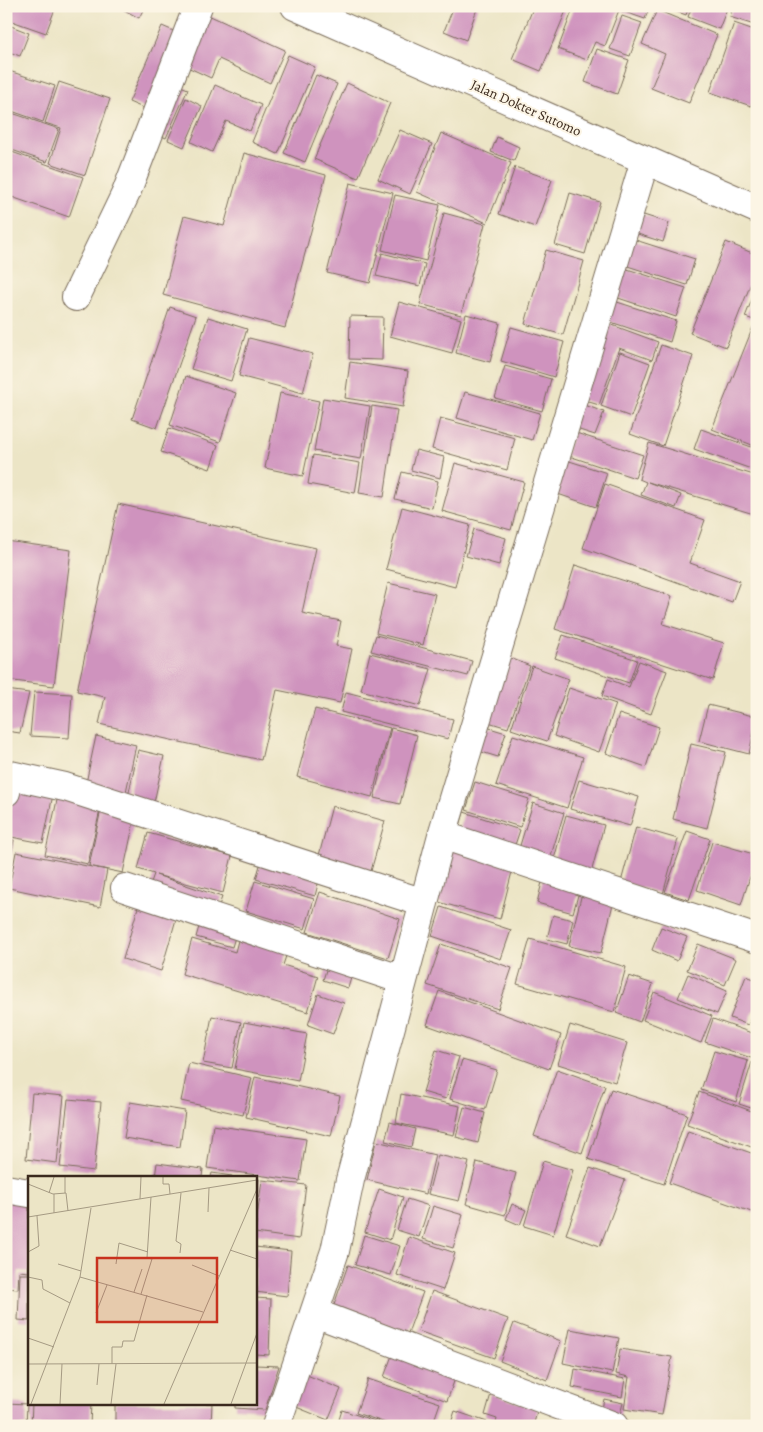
<svg xmlns="http://www.w3.org/2000/svg" width="763" height="1432" font-family="Alegreya,serif">
  <style>
    .building { fill: #cf93be }
    .lines { fill: none; stroke-linecap: round; stroke-linejoin: round }
    .street-casing { stroke: #796b59; stroke-width: 30 }
    .secondary-casing { stroke: #796b59; stroke-width: 30 }
    .street { stroke: #fff; stroke-width: 28 }
    .secondary { stroke: #fff; stroke-width: 28 }
    .labels { text-anchor: middle; dominant-baseline: central; stroke-width: 4; stroke-linejoin: round; paint-order: stroke }
    .street-label { font-size: 14px; fill: #3b2a1e; stroke: #fcf5e5 }
    .inset-road { fill: none; stroke: #a59a83; stroke-width: 1 }
    .view { fill: #c8321e; fill-opacity: 0.15; stroke: #c8321e; stroke-width: 2.5 }
    .inset-edge { fill: none; stroke: #3b2a1e; stroke-width: 2.5 }
  </style>
  <rect width="100%" height="100%" fill="#fcf5e5"/>
  <filter id="ink" filterUnits="userSpaceOnUse"><feTurbulence type="fractalNoise" baseFrequency=".02" numOctaves="2"/><feDisplacementMap in="SourceGraphic" scale="10" xChannelSelector="R" yChannelSelector="G"/><feConvolveMatrix kernelMatrix="1 2 1 2 8 2 1 2 1" color-interpolation-filters="sRGB"/></filter>
  <filter id="wash" filterUnits="userSpaceOnUse"><feTurbulence type="fractalNoise" baseFrequency=".0096" numOctaves="4" result="noise"/><feDisplacementMap in="SourceGraphic" scale="20" xChannelSelector="R" yChannelSelector="G"/><feGaussianBlur stdDeviation="1.12" result="paint"/><feColorMatrix in="noise" values="0 0 0 0 0 0 0 0 0 0 0 0 0 0 0 0 0 1.4 0 .05"/><feComposite in="paint" operator="in"/></filter>
  <g filter="url(#wash)">
    <rect width="100%" height="100%" fill="#ece5c6"/>
    <g id="blocks">
      <path class="building" d="M6 6H56L46 33 6 19Z
        M117 6H145L139 18Z
        M454 6H478L466 40 444 31Z
        M534 6H568L541 71 512 59Z
        M574 6H650L645 19 619 10 605 46 595 42 587 60 558 49Z
        M662 6H689L686 15Z
        M692 6H728L719 29 688 17Z
        M733 6H757V26L730 17Z
        M657 10 717 35 689 103 651 88 665 54 642 44Z
        M206 14 285 50 270 83 219 59 211 78 183 65Z
        M622 16 642 23 630 56 610 49Z
        M734 23 757 31V89L751 106 710 92Z
        M6 24 29 33 20 56 6 51Z
        M162 26 183 35 150 111 129 102Z
        M597 49 629 60 617 94 585 82Z
        M288 55 315 67 278 154 252 142Z
        M6 70 55 86 43 122 6 109Z
        M316 75 337 84 305 162 284 153Z
        M59 82 110 99 85 175 50 163 61 128 45 123Z
        M173 83 188 89 166 138 151 131Z
        M347 83 390 103 358 178 314 159Z
        M215 85 261 105 250 131 226 121 212 152 191 142Z
        M186 98 202 106 184 147 168 140Z
        M6 111 59 129 47 162 6 148Z
        M400 130 432 144 410 194 378 179Z
        M441 133 511 163 487 223 417 192Z
        M497 137 519 147 514 161 491 152Z
        M6 150 83 177 69 217 6 195Z
        M244 153 326 175 285 328 163 295 184 216 224 226Z
        M515 167 552 180 535 227 499 214Z
        M350 183 393 193 370 283 327 273Z
        M570 193 600 202 585 254 555 245Z
        M395 195 440 205 426 261 382 250Z
        M634 212 669 223 663 242 628 231Z
        M444 213 485 224 461 315 420 304Z
        M626 237 695 259 687 285 618 263Z
        M726 242 757 255V268L726 347 690 333Z
        M546 250 584 261 563 335 525 324Z
        M382 253 425 264 420 286 376 276Z
        M618 266 686 288 676 317 609 295Z
        M757 287V321L745 317Z
        M611 300 676 321 670 342 605 320Z
        M399 302 461 319 452 353 390 336Z
        M170 307 196 316 157 428 132 419Z
        M466 314 500 323 490 362 456 353Z
        M350 316 383 317 382 360 349 359Z
        M208 317 247 329 231 381 191 369Z
        M604 322 658 342 652 360 619 348 599 405 576 398Z
        M511 327 564 342 554 377 501 361Z
        M753 327 757 328V447L712 429Z
        M249 338 313 354 303 393 239 376Z
        M661 345 693 356 663 446 630 434Z
        M620 352 650 363 631 417 601 406Z
        M350 362 408 371 403 407 345 398Z
        M505 366 551 379 542 411 495 398Z
        M186 376 236 393 220 442 170 425Z
        M465 392 540 413 532 440 457 418Z
        M280 393 319 401 303 476 265 468Z
        M323 398 370 406 361 459 314 451Z
        M576 402 604 412 595 435 567 426Z
        M372 406 397 410 384 497 359 493Z
        M440 418 515 438 507 470 432 449Z
        M169 428 218 445 210 469 161 452Z
        M701 429 757 449V471L694 449Z
        M573 432 643 455 635 478 566 455Z
        M649 443 757 476V515L648 482 681 495 676 508 641 495 646 482 639 479Z
        M416 450 444 457 440 478 411 470Z
        M313 455 360 463 355 493 308 484Z
        M560 458 607 473 596 507 549 491Z
        M455 463 524 482 511 530 442 511Z
        M402 472 438 481 432 508 395 499Z
        M605 484 705 520 690 563 740 581 732 602 583 548Z
        M118 504 316 548 302 613 341 621 336 646 352 649 340 703 277 690 261 760 99 724 105 697 77 691Z
        M402 507 470 525 455 587 386 569Z
        M474 529 506 538 499 565 466 556Z
        M6 541 71 550 54 686 6 680Z
        M575 565 672 596 663 624 724 643 713 680 555 629Z
        M388 583 435 594 423 645 376 633Z
        M376 635 472 661 468 676 371 651Z
        M563 635 637 660 629 683 555 658Z
        M370 653 431 669 420 706 361 690Z
        M508 657 530 666 508 728 485 721Z
        M639 661 667 671 651 714 602 696 608 679 629 687Z
        M532 666 569 679 547 741 511 729Z
        M569 688 616 704 599 752 554 736Z
        M6 690 29 693 20 733 6 731Z
        M34 692 72 694 69 738 30 736Z
        M346 692 453 719 448 739 341 712Z
        M708 705 757 717 749 754 699 741Z
        M315 709 390 728 372 797 297 777Z
        M619 714 659 727 646 767 606 753Z
        M483 726 506 733 498 757 475 750Z
        M391 728 417 735 400 804 374 798Z
        M513 735 583 757 567 808 496 785Z
        M96 736 136 745 126 792 86 783Z
        M691 744 726 752 707 828 673 819Z
        M138 750 164 756 152 812 126 806Z
        M16 777 55 785 43 843 6 836Z
        M579 780 639 797 630 826 570 809Z
        M475 782 529 799 520 827 466 810Z
        M59 791 102 801 88 864 45 855Z
        M533 803 564 813 549 862 518 852Z
        M102 804 136 812 123 873 89 866Z
        M332 806 385 821 369 878 317 863Z
        M464 812 520 830 513 851 458 833Z
        M566 815 604 825 591 873 553 863Z
        M636 827 678 839 663 894 621 882Z
        M687 831 710 839 689 900 665 892Z
        M148 833 232 856 223 893 156 875 222 897 216 914 148 891 154 874 138 869Z
        M6 839 14 840 7 876H6Z
        M712 842 757 855 741 905 697 890Z
        M450 847 514 864 500 919 435 901Z
        M16 852 107 870 100 907 9 888Z
        M263 855 321 872 315 896 256 879Z
        M543 878 580 888 573 913 537 903Z
        M255 881 314 899 305 929 246 911Z
        M320 892 400 919 388 958 307 932Z
        M582 893 614 900 601 953 569 946Z
        M141 897 179 909 161 971 123 959Z
        M441 907 511 930 501 959 432 936Z
        M553 915 573 920 567 944 547 939Z
        M201 920 237 930 232 947 196 937Z
        M661 927 687 937 677 961 652 950Z
        M240 933 289 947 283 965 318 976 308 1012 182 974 192 939 235 952Z
        M530 939 626 967 614 1012 517 984Z
        M441 944 512 968 498 1009 427 985Z
        M698 944 736 959 725 985 687 970Z
        M329 960 354 968 348 988 323 980Z
        M688 974 727 991 717 1014 678 998Z
        M629 976 653 984 640 1022 616 1013Z
        M746 976 757 980V1004L748 1025 730 1018Z
        M439 991 561 1035 549 1069 427 1025Z
        M654 992 712 1016 701 1043 643 1020Z
        M318 994 344 1003 333 1034 308 1025Z
        M212 1016 241 1022 232 1068 203 1063Z
        M713 1019 757 1035V1060L705 1042Z
        M244 1022 307 1034 298 1081 235 1069Z
        M570 1025 627 1043 615 1082 558 1064Z
        M436 1050 459 1057 446 1099 423 1092Z
        M714 1051 748 1061 736 1102 701 1090Z
        M462 1060 497 1070 485 1110 450 1099Z
        M752 1062 757 1064V1110L739 1104Z
        M189 1063 252 1078 243 1115 181 1101Z
        M557 1069 605 1086 582 1153 534 1136Z
        M255 1077 340 1096 331 1136 246 1117Z
        M611 1089 687 1114 664 1184 588 1159Z
        M699 1092 757 1113V1149L687 1124Z
        M32 1093 64 1096 57 1163 26 1159Z
        M401 1094 460 1106 454 1135 396 1123Z
        M68 1099 101 1102 94 1171 60 1167Z
        M130 1102 185 1111 180 1147 124 1138Z
        M464 1107 485 1113 478 1143 456 1137Z
        M390 1122 415 1129 411 1147 385 1141Z
        M213 1125 306 1139 300 1181 207 1168Z
        M688 1131 757 1155V1214L669 1183Z
        M376 1141 435 1155 426 1194 367 1180Z
        M438 1155 469 1162 459 1201 428 1194Z
        M543 1161 573 1170 553 1235 524 1226Z
        M477 1162 516 1173 505 1215 466 1204Z
        M157 1163 203 1169 202 1177H155Z
        M590 1168 625 1180 600 1246 566 1234Z
        M212 1173 232 1176V1177H211Z
        M255 1179H259L256 1205H255Z
        M262 1180 306 1185 299 1239 255 1233Z
        M379 1189 403 1197 390 1240 365 1232Z
        M6 1198 29 1199V1272L19 1271 18 1289 6 1288Z
        M407 1199 429 1206 419 1237 397 1230Z
        M512 1204 526 1210 520 1225 506 1219Z
        M433 1206 463 1215 453 1248 423 1239Z
        M364 1235 400 1246 391 1275 355 1265Z
        M409 1237 455 1253 443 1290 397 1275Z
        M255 1247 291 1251 287 1296 255 1292Z
        M348 1265 423 1292 408 1333 334 1305Z
        M20 1274H29V1321L18 1320Z
        M432 1291 508 1319 494 1358 418 1331Z
        M255 1298 271 1299 269 1355 255 1354Z
        M514 1323 561 1341 547 1380 500 1361Z
        M570 1329 619 1338 612 1373 563 1363Z
        M620 1349 672 1357 662 1415 624 1409 629 1377 616 1374Z
        M394 1350 457 1373 447 1401 384 1377Z
        M255 1365 279 1366 265 1410 235 1408V1403H255Z
        M575 1369 625 1379 622 1397 572 1387Z
        M302 1373 341 1389 328 1420 289 1404Z
        M368 1379 440 1403 432 1426H395L356 1413Z
        M491 1394 538 1409 533 1426H495L497 1419 485 1415Z
        M604 1399 623 1403 619 1418 601 1414Z
        M6 1403 27 1404 26 1426H6Z
        M32 1403H91L90 1426H31Z
        M115 1403H212L211 1426H115Z
        M342 1410 387 1425V1426H337Z
        M455 1411 490 1423 489 1426H450Z"/>
    </g>
  </g>
  <g filter="url(#ink)">
    <use href="#blocks" fill-opacity="0" stroke="#796b59" stroke-width="1"/>
    <g class="lines">
      <g class="street-casing">
        <path id="street" d="M76 297 126 193 198 6
          M6 792 10 775 65 787 424 903
          M442 835 757 939
          M125 888 403 980
          M6 1189 29 1193
          M315 1313 614 1426
          M276 1426 335 1251 350 1180 442 835 645 160"/>
      </g>
      <g class="secondary-casing">
        <path id="secondary" d="M295 6 757 209"/>
      </g>
      <use href="#street" class="street"/>
      <use href="#secondary" class="secondary"/>
    </g>
  </g>
  <g class="labels">
    <g class="street-label">
      <text transform="translate(526 108) rotate(24)">Jalan Dokter Sutomo</text>
    </g>
  </g>
  <g transform="translate(28 1176)">
    <rect width="229" height="229" fill="#ece5c6"/>
    <path class="inset-road" d="M37 1V17M135 1V8H141L142 18M0 8 25 18 38 17 40 35M21 17 26 1M112 23 113 1M180 36 181 12M26 37V18M0 41 229 4M202 74 229 83M0 76 11 70 9 40M152 77 153 68 148 65 153 17M30 88 53 95M88 88 91 67 120 76M164 89 191 100M0 101 14 104 15 113 42 127M52 101 175 136M106 116 114 93M113 118 124 83 119 82 123 21M68 137 79 109M0 162 26 171M0 188 229 187M84 188V171H94L95 165H106L119 119M69 209 71 188M3 228 52 101 63 32M32 228 34 188M83 228 88 188M136 228 229 13M203 228 229 157"/>
    <path class="view" d="M69 82H189V146H69Z"/>
    <rect width="229" height="229" class="inset-edge"/>
  </g>
  <rect width="763" height="1432" fill="none" stroke="#fcf5e5" stroke-width="25"/>
</svg>
